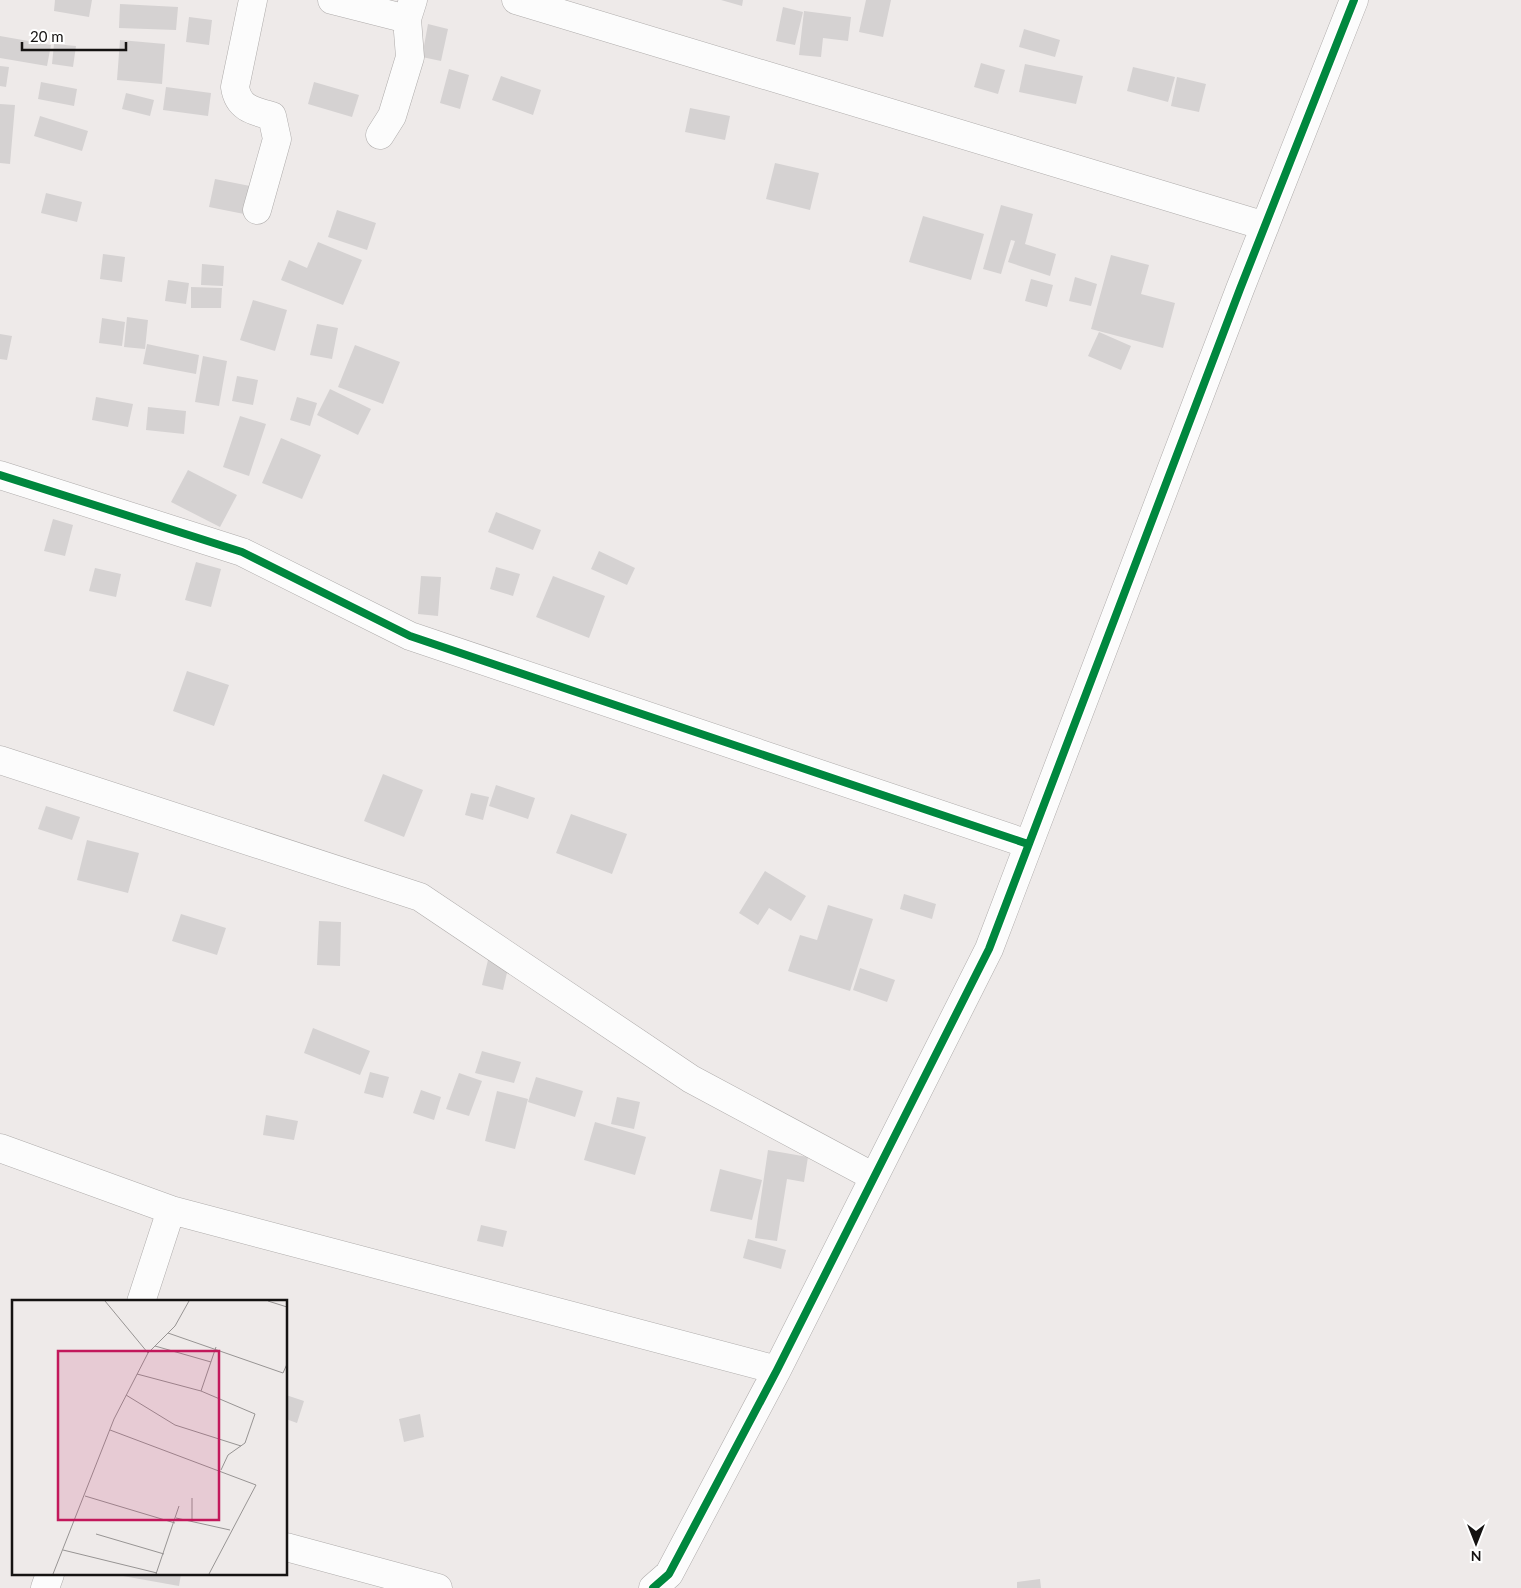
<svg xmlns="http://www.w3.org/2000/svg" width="1521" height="1588" font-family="Lato,sans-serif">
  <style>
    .building { fill: #d5d2d2 }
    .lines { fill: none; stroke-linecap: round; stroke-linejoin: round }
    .street-casing { stroke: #afacab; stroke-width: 29 }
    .street { stroke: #fcfcfc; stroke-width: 28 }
    .cycleway-casing { stroke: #fff; stroke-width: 11 }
    .cycleway { stroke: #00873e; stroke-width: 8 }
    .inset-road { fill: none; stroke: #979493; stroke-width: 1 }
    .view { fill: #c2185b; fill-opacity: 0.15; stroke: #c2185b; stroke-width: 2.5 }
    .inset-edge { fill: none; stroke: #151312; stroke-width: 2.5 }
  </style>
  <rect width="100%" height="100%" fill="#eeeae9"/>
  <path class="building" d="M55 0H92L89 17 54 11Z
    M721 0H743L742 6Z
    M866 0H891L883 37 859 32Z
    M120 4 178 7 176 30 119 28Z
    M783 7 803 12 795 45 776 41Z
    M804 11 851 17 848 41 823 38 821 57 799 55Z
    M189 17 212 20 209 45 186 42Z
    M428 24 448 29 441 61 422 57Z
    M1024 29 1060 40 1055 57 1019 47Z
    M0 36 51 45 47 66 0 58Z
    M120 40 165 44 162 84 117 80Z
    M54 44 76 46 73 67 52 64Z
    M981 63 1005 70 998 94 974 87Z
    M1025 64 1083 76 1076 104 1019 92Z
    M0 66 9 67 6 87 0 86Z
    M1133 67 1175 77 1168 102 1127 91Z
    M449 69 469 75 460 109 440 103Z
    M501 76 541 90 533 115 492 100Z
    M1177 77 1206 84 1199 112 1171 106Z
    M41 82 77 89 74 106 38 99Z
    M314 82 359 95 352 117 308 104Z
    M166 87 211 93 208 116 163 110Z
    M126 93 154 100 150 116 122 109Z
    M0 104 15 105 10 164 0 163Z
    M690 108 730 116 725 140 685 132Z
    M40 116 88 131 82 151 34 136Z
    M775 163 819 173 810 210 766 199Z
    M215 179 255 187 249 215 209 207Z
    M46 193 82 202 77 222 41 213Z
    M1001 205 1033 214 1025 244 1056 254 1050 276 1008 262 1015 241 1011 240 1001 274 983 269Z
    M337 210 376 223 367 250 328 237Z
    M923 216 984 234 971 280 909 262Z
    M318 242 362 260 343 305 281 280 289 260 307 268Z
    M103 254 125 257 122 282 100 279Z
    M1111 255 1149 265 1141 294 1175 303 1163 348 1091 329Z
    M202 264 224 266 223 286 201 285Z
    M1075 277 1097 284 1091 306 1069 301Z
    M1031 279 1053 285 1047 307 1025 301Z
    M168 280 189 283 186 304 165 301Z
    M191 287 222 288 221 308H191Z
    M253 300 287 310 275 351 240 340Z
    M127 317 148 320 145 349 124 347Z
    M102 318 125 322 122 346 99 343Z
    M317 324 338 328 332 359 310 355Z
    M1099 332 1131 346 1121 370 1088 356Z
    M0 334 12 336 7 360 0 359Z
    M147 344 199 355 196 374 143 364Z
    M355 345 400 362 383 404 338 387Z
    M203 356 227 361 219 406 195 402Z
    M237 376 258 380 253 405 232 401Z
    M330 389 371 409 358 435 317 415Z
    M96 397 133 404 128 427 92 420Z
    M297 397 317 403 310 426 290 420Z
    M148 407 186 411 184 434 146 430Z
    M240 416 266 424 249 476 223 467Z
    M281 438 321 455 302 499 262 483Z
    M188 470 237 495 220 527 171 502Z
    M496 512 541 530 533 550 488 532Z
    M53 519 73 525 65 556 44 551Z
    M599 551 635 568 627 585 591 569Z
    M196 562 221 569 211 607 185 600Z
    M496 567 520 574 513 596 490 589Z
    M95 568 121 574 116 597 89 591Z
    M421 576 441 577 438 616 418 614Z
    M553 576 605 596 589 638 536 617Z
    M187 671 229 685 214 726 173 711Z
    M383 774 423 790 404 837 364 821Z
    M496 785 535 798 528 819 489 806Z
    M471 793 489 797 483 820 465 815Z
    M46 806 80 817 72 840 38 829Z
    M571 814 627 834 612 874 556 853Z
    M87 840 139 853 128 893 77 880Z
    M765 871 806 896 791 921 769 908 758 925 739 913Z
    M904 894 936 904 932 919 900 909Z
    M828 905 873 919 850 991 788 971 800 935 817 940Z
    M181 914 226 928 217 955 172 941Z
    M319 921 341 922 340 966 317 965Z
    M488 960 509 964 503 990 482 985Z
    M860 968 895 980 887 1002 853 990Z
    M313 1028 370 1051 360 1075 304 1053Z
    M482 1051 521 1062 514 1083 475 1073Z
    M370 1072 389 1077 383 1098 364 1093Z
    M459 1073 482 1081 469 1116 446 1109Z
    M536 1077 583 1091 575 1117 528 1102Z
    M421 1090 441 1097 434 1120 413 1113Z
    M497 1091 528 1099 515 1149 485 1141Z
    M617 1097 640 1102 634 1129 611 1124Z
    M266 1115 298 1121 294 1140 263 1135Z
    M595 1122 646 1137 635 1175 584 1160Z
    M768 1150 808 1157 804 1182 787 1179 777 1241 755 1238Z
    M720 1169 762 1180 752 1220 710 1211Z
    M481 1225 507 1231 503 1247 477 1241Z
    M748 1239 786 1250 781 1269 743 1258Z
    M286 1395 304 1401 297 1423 286 1419Z
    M420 1414 424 1437 404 1442 399 1419Z
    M123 1574H181L179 1586 123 1576Z
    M1040 1579 1041 1588H1017V1582Z"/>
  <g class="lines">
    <g class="street-casing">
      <path id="street" d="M253 0 235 87C238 108 253 111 272 116L277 139 257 210
        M332 0 407 19
        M516 0 1265 226
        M380 135 392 116 410 57 407 19 413 0
        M0 475 242 552 410 636 1028 844
        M0 760 420 897 691 1079 874 1177
        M0 1148 171 1210 777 1370
        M141 1302 171 1210
        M286 1547 438 1588
        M45 1588 50 1574
        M653 1588 669 1574 777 1370 989 949 1240 289 1354 0"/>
    </g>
    <use href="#street" class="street"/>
    <g class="cycleway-casing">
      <path id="cycleway" d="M0 475 242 552 410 636 1028 844
        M653 1588 669 1574 777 1370 989 949 1240 289 1354 0"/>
    </g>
    <use href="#cycleway" class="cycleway"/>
  </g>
  <g transform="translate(12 1300)">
    <rect width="275" height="275" fill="#eeeae9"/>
    <path class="inset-road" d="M93 1 136 53M256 1 275 7M156 33 271 73 275 64M143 46 199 62M125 74 189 91 243 114 233 143 216 155 209 170M189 91 204 47M114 95 163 125 229 146M98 130 244 185 197 274M73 196 163 223M180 198V222M164 218 218 230M84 234 152 254M51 250 145 273M41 274 102 119 136 53 163 26 177 1M144 274 167 206"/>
    <path class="view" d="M46 51H207V220H46Z"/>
    <rect width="275" height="275" class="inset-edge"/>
  </g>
  <g transform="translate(1476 1543) rotate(180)" stroke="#ffffff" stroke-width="4" paint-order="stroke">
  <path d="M0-4L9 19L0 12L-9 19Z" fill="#151312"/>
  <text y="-8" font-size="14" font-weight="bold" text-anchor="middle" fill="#151312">N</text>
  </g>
  <path d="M22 42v8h104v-8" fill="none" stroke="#151312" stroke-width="2.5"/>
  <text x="30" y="42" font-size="15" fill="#151312" stroke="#ffffff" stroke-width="4" paint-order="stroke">20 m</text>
</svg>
